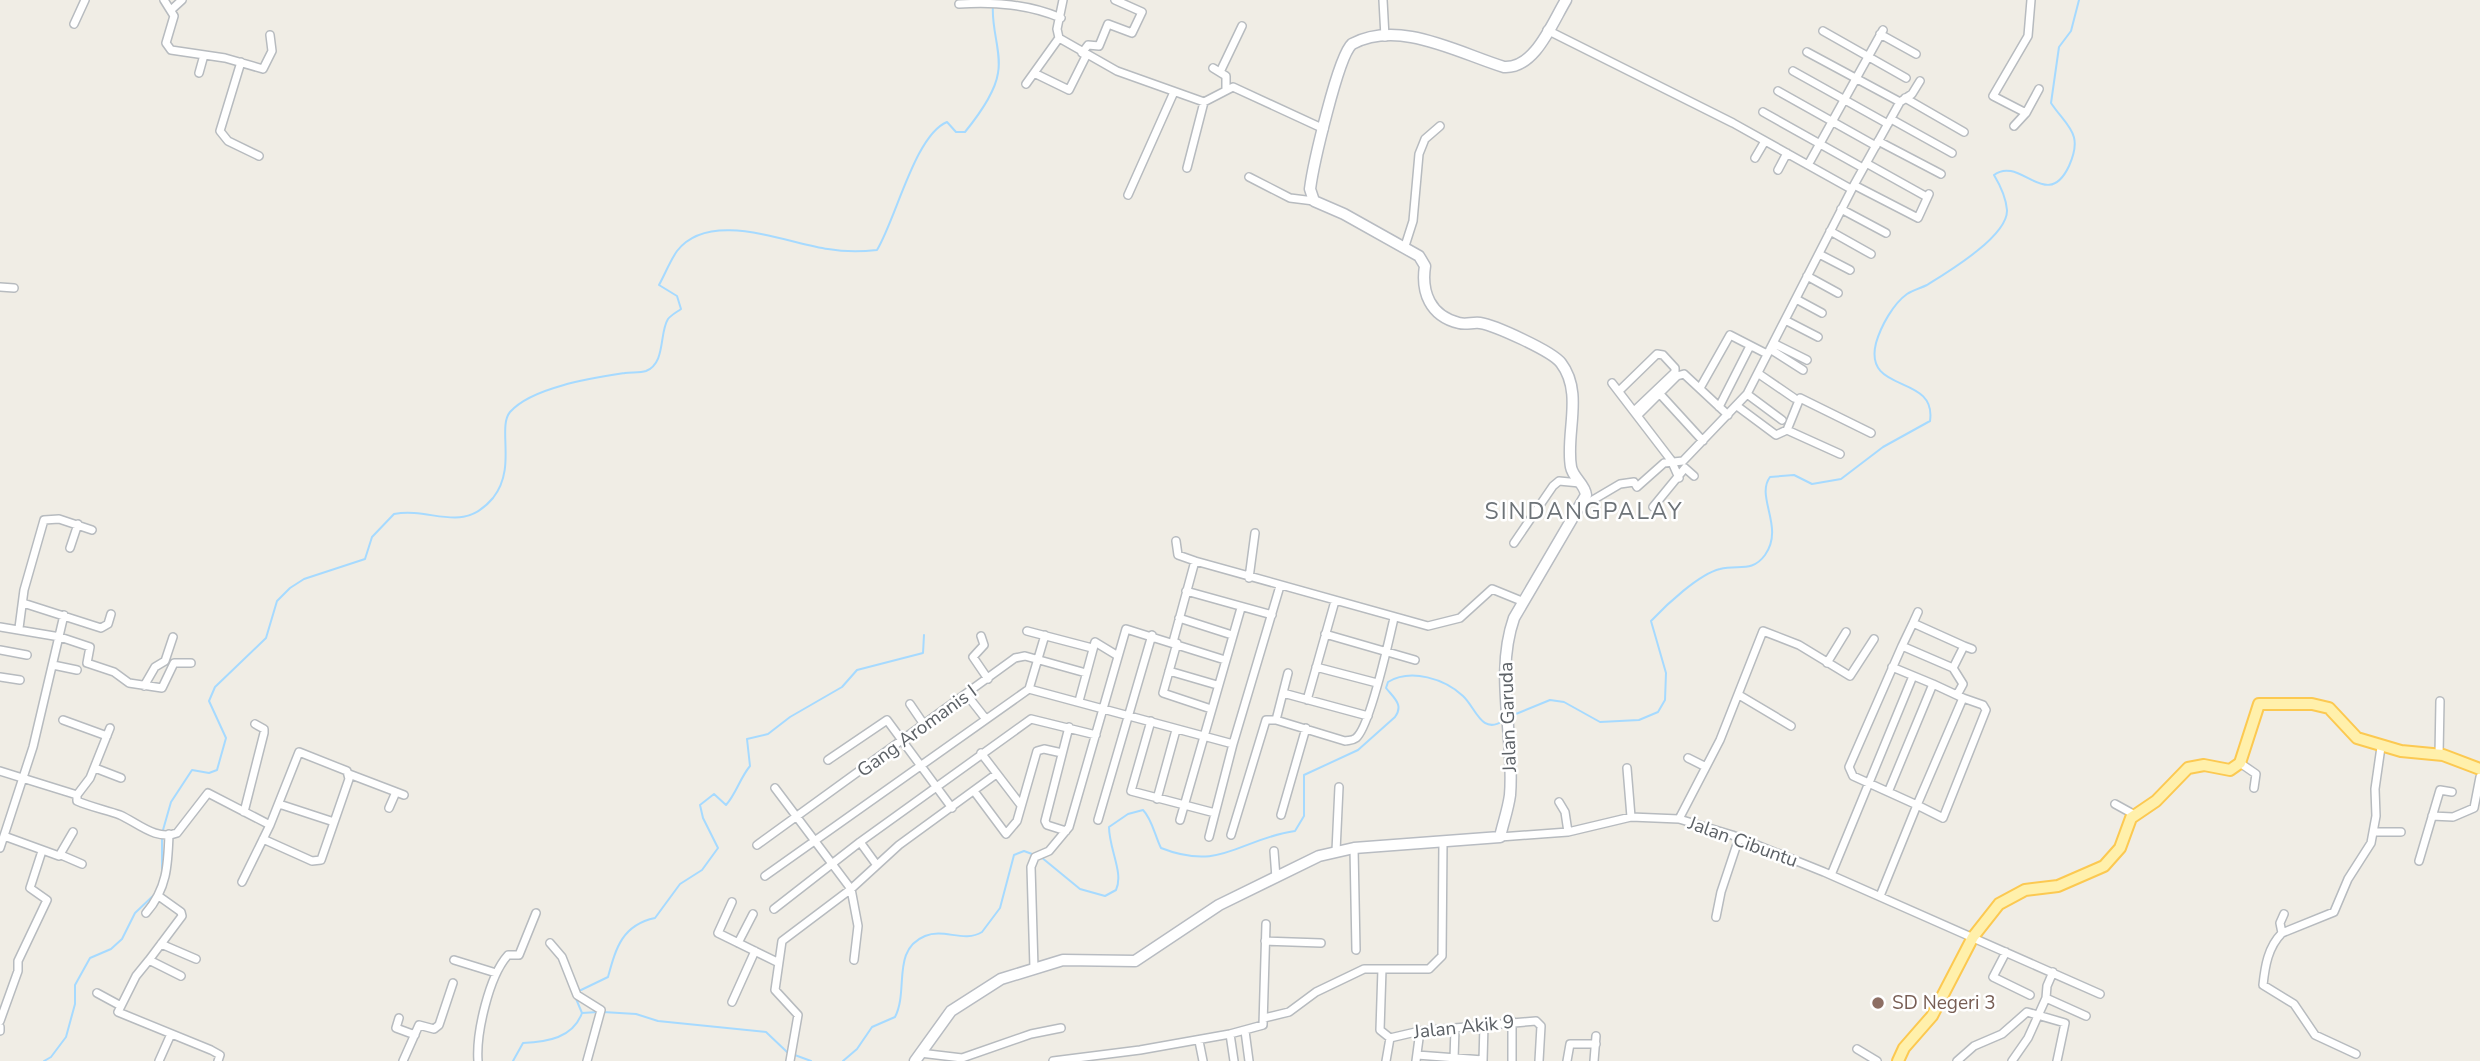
<svg xmlns="http://www.w3.org/2000/svg" width="2480" height="1061" font-family="'Nunito Sans',sans-serif">
  <style>
    .lines { fill: none; stroke-linecap: round; stroke-linejoin: round }
    .stream { stroke: #a6daff; stroke-width: 2 }
    .street-casing { stroke: #b7bbbf; stroke-width: 10 }
    .secondary-casing { stroke: #b8bcc2; stroke-width: 13 }
    .primary-casing { stroke: #fcc951; stroke-width: 14 }
    .street { stroke: #fff; stroke-width: 7 }
    .secondary { stroke: #fff; stroke-width: 10 }
    .primary { stroke: #fff0ab; stroke-width: 10 }
    .education-dot { fill: #8d6e63; stroke: #fff; stroke-width: 2.5 }
    .labels { text-anchor: middle; dominant-baseline: central; stroke-width: 5; stroke-linejoin: round; paint-order: stroke }
    .street-label { font-size: 19px; fill: #5c6166; stroke: #fff }
    .education-label { font-size: 19px; fill: #785e54; stroke: #fff; text-anchor: start }
    .quarter-label { font-size: 23px; letter-spacing: 2px; fill: #6d7378; stroke: #fff }
  </style>
  <rect width="100%" height="100%" fill="#f0ede5"/>
  <g class="lines">
    <path class="stream" d="M1511 716 1550 700 1564 702 1600 722 1639 720 1658 712 1665 700 1666 673 1651 621C1666 605 1699 574 1720 569 1738 564 1752 573 1765 555 1785 527 1755 497 1770 477L1794 475 1812 484 1841 479 1883 447 1930 421C1937 373 1863 395 1876 343 1881 326 1893 304 1907 294 1913 290 1921 288 1927 285 1948 272 2008 236 2007 210 2006 198 2000 185 1994 175 2020 155 2047 213 2069 166 2084 133 2067 127 2051 103L2059 47 2071 31 2079 0
      M163 830 171 802 192 770 209 773 217 770 226 738 209 701 215 687 266 638 277 601 290 588 304 579 365 559 372 537 394 514C433 507 462 535 493 498 517 468 497 428 510 412 532 387 593 378 625 373 631 372 640 373 646 371 666 363 659 333 668 319 671 315 677 312 681 309L677 296 659 285C665 274 670 261 677 251 710 209 786 243 828 249 845 252 859 252 877 250 896 219 915 135 947 122L956 132H965C978 116 995 93 998 73 1002 53 991 28 993 6
      M1041 857 1080 889 1105 896 1116 890C1124 873 1109 849 1109 827L1128 814 1143 810C1152 819 1155 836 1161 848 1222 872 1239 839 1295 831L1304 816V775L1358 750 1395 717C1404 705 1394 698 1386 688L1388 682C1411 668 1445 679 1463 696 1476 708 1481 735 1503 721
      M162 876V836
      M579 991 608 977C616 948 622 925 655 918L680 884 702 870 718 848 703 818 700 805 714 794 726 805C736 794 740 778 750 766L747 739 768 734 790 717 842 687 857 670 923 653 924 635
      M603 1012 636 1014 658 1021 766 1032 787 1052
      M582 1013 598 1012
      M792 1054 811 1061
      M44 1061 51 1057 66 1037 75 1004V985L90 958 111 949 122 939 135 913 155 894
      M513 1061 523 1043C547 1042 573 1038 582 1013L574 994
      M843 1061 857 1049 872 1027 895 1017C909 990 891 950 925 936 944 928 964 943 982 932L1000 908 1014 855 1024 851 1032 854"/>
    <g class="street-casing">
      <path id="street" d="M164 0 174 16 166 43 171 50 225 58 263 69 272 51 270 35
        M1063 0 1057 29 1059 38 1117 71 1204 102 1233 87 1324 129
        M1383 0 1385 37
        M959 4C995 2 1028 4 1061 18
        M171 10 182 0
        M74 24 85 0
        M1547 30 1733 123 1851 189
        M1823 31 1906 78
        M1880 34 1916 54
        M1807 52 1900 102
        M1082 53 1088 45 1099 46 1108 24 1132 33 1142 12 1115 0
        M241 62 220 131 228 141 259 156
        M1213 68 1226 76V89
        M1793 71 1888 124
        M1220 72 1242 26
        M199 73 204 55
        M1034 73 1069 90 1086 56
        M1026 84 1059 38
        M1778 91 1876 146
        M1905 98 1964 132
        M1763 112 1863 168
        M2026 113 2039 89
        M1891 119 1952 153
        M2014 126 2026 113 1993 96 2028 36 2031 0
        M1878 141 1941 174
        M1755 158 1765 141
        M1866 163 1927 197
        M1808 165 1883 30
        M1187 168 1204 102
        M1778 170 1787 153
        M1249 177 1290 198 1314 201
        M1854 185 1918 218 1929 194
        M1128 195 1174 92
        M1841 209 1886 233
        M1830 231 1871 254
        M1405 246 1413 221 1419 154 1425 139 1440 126
        M1819 254 1850 270
        M1807 276 1838 293
        M0 287 14 288
        M1796 299 1822 313
        M1785 320 1818 337
        M1773 343 1807 360
        M1770 349 1803 370
        M1759 374 1794 398
        M1612 383 1671 460 1679 478
        M1700 388 1730 335 1767 354
        M1619 391 1657 354 1663 355 1675 368V372L1634 411
        M1660 394 1703 441
        M1747 394 1782 420
        M1737 406 1776 435 1787 430 1800 398 1871 433
        M1719 407 1750 346
        M1638 415 1677 376 1684 374 1728 415
        M1787 430 1840 454
        M1581 507 1620 484 1634 482 1637 487 1664 463 1683 461 1747 394 1854 185 1900 102 1912 94 1920 81
        M1653 507 1685 468 1694 476
        M1176 541 1178 555 1195 561
        M1514 543 1553 486 1559 481 1580 483
        M70 548 78 524
        M1249 578 1255 533
        M1186 591 1272 615
        M23 603 101 628 108 624 111 614
        M1179 618 1232 635
        M1913 623 1918 612
        M0 627 60 637 90 647 87 663 114 672 129 683 162 688 174 663H191
        M19 628 24 590 44 520 59 519 92 530
        M1027 631 1092 648
        M1325 634 1415 660
        M981 636 984 645 973 657 988 679
        M1173 642 1195 561 1428 626 1460 618 1492 589 1524 602
        M1177 643 1163 693 1211 709
        M1902 646 1913 623 1964 646
        M0 650 27 655
        M1827 663 1846 632
        M53 665 77 670
        M1316 667 1377 683
        M1953 668 1964 646 1972 649
        M1169 671 1217 685
        M0 677 20 680
        M1933 684 1963 698 1917 805 1943 818 1986 710 1983 705 1963 698
        M144 686 155 667 165 661 173 637
        M1029 689 1045 635
        M1283 693 1368 716
        M967 695 985 718
        M1739 695 1791 726
        M1307 700 1335 601
        M1079 701 1095 642 1118 656
        M910 704 925 726
        M63 720 107 736
        M1276 720 1288 673
        M1151 721 1131 791 1215 813
        M981 753 1020 804
        M2439 755 2440 701
        M1688 758 1706 767
        M828 760 887 720 952 808
        M2240 763 2256 774 2254 788
        M95 768 121 778
        M1627 768 1631 817
        M0 771 77 795
        M349 774 404 795
        M775 788 851 889 858 926 854 960
        M1889 790 1933 684 1892 667
        M974 791 1006 834 1017 821 1037 751 1044 749 1062 753
        M77 795V801C91 807 106 810 120 815 138 823 156 841 177 833L208 793 270 825 299 752 347 771 349 779 321 860 312 861 263 839
        M77 795 90 778 110 728
        M1157 799 1176 730
        M1559 802 1565 812 1568 832
        M279 804 334 822
        M2115 804 2135 815
        M389 808 396 792
        M244 812 264 733V729L255 724
        M1281 815 1306 728
        M2432 816 2453 817 2474 808 2480 777
        M1679 819 1720 740 1763 631 1799 645 1850 676 1874 639
        M1098 820 1152 635
        M1180 820 1241 608
        M1066 831 1047 825 1045 821 1069 727
        M2373 832H2401
        M1231 835 1266 720H1276L1345 741C1349 740 1352 741 1356 738 1370 727 1389 640 1394 618
        M4 836 59 856 73 832
        M1209 837 1233 744
        M1500 837 1568 832 1631 817 1679 819 1732 835 1824 872 2100 994
        M860 842 876 864
        M757 845 1015 658 1025 656 1086 673
        M0 848 33 747 64 615
        M1354 848 1356 950
        M1274 851 1276 878
        M1336 851 1339 787
        M61 855 82 864
        M2419 861 2440 790 2452 792
        M1831 875 1913 676
        M765 876 1029 689 1233 744 1280 586
        M242 882 270 825
        M1880 896 1917 805 1853 776 1849 767 1902 646 1953 668 1963 684 1957 695
        M160 897 181 912 182 916 149 960 181 976
        M732 902 718 933 777 962
        M774 909 860 842 1031 719 1096 735
        M146 913C167 889 168 865 169 834
        M1716 917 1721 892 1739 838
        M2282 933 2280 923 2284 914
        M1265 941 1321 943
        M550 943 562 957 577 995 601 1010 587 1061
        M738 943 753 914
        M161 944 196 959
        M2006 952 1993 977 2030 995
        M149 960 136 976 118 1012 211 1050 220 1055 218 1061
        M454 960 496 973
        M1034 968 1031 867 1035 857 1049 851 1069 827 1126 629 1225 660
        M1382 969 1380 1030 1390 1038
        M2053 972 2047 986 2046 998 2086 1016
        M97 993 121 1006
        M732 1002 755 951
        M399 1018 396 1028 415 1035
        M1264 1018 1289 1012 1316 992 1364 969H1429L1442 956 1443 842
        M0 1021 18 971V961L47 900 30 888 42 851
        M0 1027V1031
        M1245 1031 1249 1061
        M1230 1034 1263 1025 1266 924
        M1390 1038 1420 1031 1536 1021 1541 1026 1539 1061
        M1199 1041 1203 1061
        M1857 1049 1877 1061
        M920 1053 962 1058 1031 1034 1061 1028
        M2356 1054 2315 1035 2294 1004 2263 985C2265 966 2268 947 2282 933L2334 912 2348 879 2371 843 2376 816 2375 789 2381 747
        M1417 1055 1483 1060
        M1454 1059 1455 1028
        M159 1061 171 1034
        M403 1061 419 1025 434 1029 439 1025 453 983
        M478 1061C476 1033 489 976 508 955H519L536 913
        M790 1061 798 1015 775 990 782 941 851 889 899 845 995 775
        M1053 1061 1140 1050 1230 1034 1234 1061
        M1386 1061 1390 1038
        M1416 1061 1420 1031
        M1483 1061 1484 1024
        M1512 1061V1021
        M1567 1061 1570 1044H1596
        M1594 1061 1596 1036
        M1957 1061 1974 1046 2002 1034 2027 1012 2065 1023 2057 1061
        M2012 1061 2028 1038 2046 998"/>
    </g>
    <g class="secondary-casing">
      <path id="secondary" d="M915 1061 951 1011 1001 979 1063 960 1135 961 1219 905 1319 856 1354 848 1500 837C1503 823 1508 810 1510 795 1515 737 1494 675 1514 618L1586 495C1585 484 1573 478 1571 467 1565 434 1584 393 1561 363 1552 351 1494 325 1480 323 1473 322 1466 325 1459 323 1430 316 1421 292 1425 266L1419 256 1344 214 1314 201 1310 189C1313 166 1338 56 1352 44 1400 19 1458 53 1504 67 1535 69 1552 23 1566 0"/>
    </g>
    <g class="primary-casing">
      <path id="primary" d="M1898 1061 1904 1048 1932 1016 1973 937 1999 904 2025 890 2058 886 2104 866 2120 848 2131 818 2156 801 2188 768 2204 765 2230 770 2240 763 2259 704H2312L2329 708 2357 738 2401 751 2443 755 2480 769"/>
    </g>
    <use href="#street" class="street"/>
    <use href="#secondary" class="secondary"/>
    <use href="#primary" class="primary"/>
  </g>
  <circle class="education-dot" cx="1878" cy="1003" r="7"/>
  <g class="labels">
    <g class="street-label">
      <text transform="translate(1508 717) rotate(-92)">Jalan Garuda</text>
      <text transform="translate(917 731) rotate(-36)">Gang Aromanis I</text>
      <text transform="translate(1743 842) rotate(20)">Jalan Cibuntu</text>
      <text transform="translate(1464 1027) rotate(-6)">Jalan Akik 9</text>
    </g>
    <g class="education-label">
      <text x="1892" y="1003">SD Negeri 3</text>
    </g>
    <g class="quarter-label">
      <text x="1584" y="511">SINDANGPALAY</text>
    </g>
  </g>
</svg>
